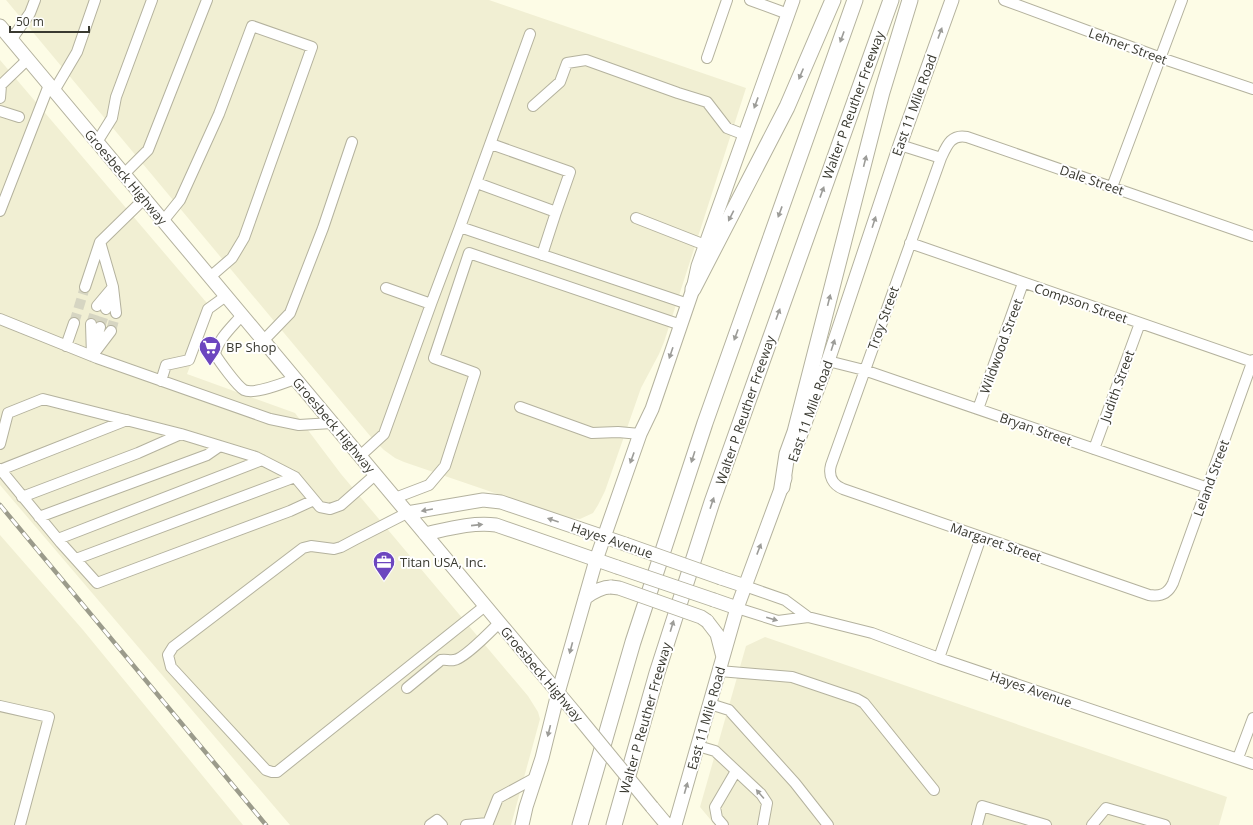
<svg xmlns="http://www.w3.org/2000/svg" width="1253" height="825" font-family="'Open Sans',sans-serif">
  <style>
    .built { fill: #f1efd3 }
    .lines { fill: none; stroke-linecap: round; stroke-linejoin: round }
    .minor-tunnel { stroke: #d6d5c2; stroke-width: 10; stroke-dasharray: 10 5; stroke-linecap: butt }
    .minor-casing { stroke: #b4b29e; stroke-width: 12 }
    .major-casing { stroke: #b4b29e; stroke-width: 15 }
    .highway-casing { stroke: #b4b29e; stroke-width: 17 }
    .minor { stroke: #fff; stroke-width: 10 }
    .major { stroke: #fff; stroke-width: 13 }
    .highway { stroke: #fff; stroke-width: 15 }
    .rail-casing { stroke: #9b9b8b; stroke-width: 4.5 }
    .rail { stroke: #fff; stroke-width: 3; stroke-dasharray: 9; stroke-linecap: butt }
    .major-bridge-casing { stroke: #b4b29e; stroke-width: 15; stroke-linecap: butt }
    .major-bridge { stroke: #fff; stroke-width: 13 }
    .oneway { fill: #9c9c98 }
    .labels { text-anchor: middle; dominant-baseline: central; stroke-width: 4; stroke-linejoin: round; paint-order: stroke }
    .street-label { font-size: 13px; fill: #393930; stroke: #fff }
    .poi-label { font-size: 13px; fill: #393930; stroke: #fff; text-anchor: start }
  </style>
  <rect width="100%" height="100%" fill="#fdfce6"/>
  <path class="built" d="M6 0H489L746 88 664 342 659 354 641 388 605 491 598 505 593 513 580 519 568 518 404 462 395 458 384 450 371 437 345 406Z
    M0 60 212 309 187 374 295 413 341 474 528 696 538 712 540 719 511 825H290L0 485Z
    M0 535 83 630 243 825H0Z
    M765 637 1227 797 1219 825H715L700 807 746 646Z"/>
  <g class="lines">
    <path class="minor-tunnel" d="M74 323 85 287
      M91 324 97 306
      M100 327 106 309
      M111 331 116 313"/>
    <g class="minor-casing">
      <path id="minor" d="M750 0 788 14
        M1004 0 1161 58 1253 89
        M530 34 460 227 688 304
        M11 40 30 13 35 0
        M707 58 727 0
        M0 84 1 85 28 59
        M54 91 77 52 95 0
        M0 98 1 85
        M533 106 560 82 567 63 586 60 678 93 707 102 727 128 745 135
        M0 111 19 117
        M97 142 112 118 116 97 152 0
        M491 144 570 172 556 212
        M900 145 941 158
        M124 174 148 150 207 0
        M477 183 556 212 542 255
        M1112 187 1182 0
        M0 211 49 85
        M636 218 705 245
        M163 221 180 200 219 114 252 26 312 47 244 238 232 258 210 277
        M1253 236 967 137C951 134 947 145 941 158L831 465C828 476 833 485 843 489L1149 595C1160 597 1168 594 1173 583L1253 360
        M910 243 1253 362
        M85 287 100 242
        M431 304 460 227
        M97 306 113 287
        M106 309 112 291
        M116 313 113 287 100 242 144 199
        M242 315C232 327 218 339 215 354 219 361 237 386 244 390 255 395 283 383 295 379
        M0 319 97 358 270 419 299 425 332 423
        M91 324 92 356
        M263 341 290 313 323 228 352 142
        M66 346 74 323
        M94 347 100 327
        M92 356 111 331
        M828 361 864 370 1208 488
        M161 381 166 365 189 360 208 309 226 296
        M520 407 592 433 618 432 640 434
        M978 409 1023 283
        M0 444 8 413 43 399 181 434 256 457 295 477 320 507 330 509 341 505 375 475
        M1094 449 1140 323
        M360 456 384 434 431 304 386 288
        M0 469 61 543 97 583 290 511 314 500
        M0 470 127 420
        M22 497 138 453 181 434
        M395 498 429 485 445 466 475 373 434 358 469 253 681 325
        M407 513 356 539 341 547 334 549 311 546 303 548 173 647 168 655 171 667 266 770 272 772H277L485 606
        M39 517 207 455 220 446
        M58 539 262 460
        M76 559 295 477
        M745 586 785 600 808 617
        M737 608 778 621 808 617 872 633 939 658 1253 764
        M939 658 981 537
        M719 671 792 677 857 699 864 703 934 790
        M407 688 441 660C446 659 449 661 454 660 464 659 491 631 499 623
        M710 704 729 710 795 783 828 825
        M0 706 49 717 20 825
        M698 746 715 751 761 794 767 803 763 825
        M1238 758 1253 718
        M430 825 437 820 442 825
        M466 825 488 823 498 798 535 778
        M723 825 717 818 715 807 736 771
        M977 825 982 806 1046 825
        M1092 825 1106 808 1165 825"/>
    </g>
    <g class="major-casing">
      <path id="major" d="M0 26 575 713
        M798 442 828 361 900 145 952 0
        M407 513 483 500 501 502 625 544
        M425 534C448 529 472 522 496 525L617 567
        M721 578 745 586
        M585 598C593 592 601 587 611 587
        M714 600 737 608
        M707 621 717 634 723 657
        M652 807 667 825
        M522 825 526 807 542 758 558 693 596 560 640 434 652 409 693 289 698 266 793 0
        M675 825 737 608 785 478"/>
    </g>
    <g class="highway-casing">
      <path id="highway" d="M693 289 787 107 833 0
        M782 487 787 454 795 432 882 92 910 0
        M580 825 633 642 705 423 855 0
        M614 825 657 673 712 502 891 0"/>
    </g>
    <use href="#minor" class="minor"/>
    <use href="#major" class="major"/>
    <use href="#highway" class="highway"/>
    <g class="rail-casing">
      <path id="rail" d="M0 505 266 825"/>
    </g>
    <use href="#rail" class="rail"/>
    <g class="major-bridge-casing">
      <path id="major-bridge" d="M625 544 721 578
        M617 567 714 600
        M611 587 619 588 701 617 707 621
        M575 713 652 807"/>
    </g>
    <use href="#major-bridge" class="major-bridge"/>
  </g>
  <defs><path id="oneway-solid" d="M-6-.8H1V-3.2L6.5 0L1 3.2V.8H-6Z"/></defs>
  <g class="oneway">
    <use href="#oneway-solid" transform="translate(940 33) rotate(-70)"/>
    <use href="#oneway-solid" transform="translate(842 37) rotate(110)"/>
    <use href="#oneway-solid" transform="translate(801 74) rotate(113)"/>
    <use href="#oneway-solid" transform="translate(756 103) rotate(110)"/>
    <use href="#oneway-solid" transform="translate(865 161) rotate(-76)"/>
    <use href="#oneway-solid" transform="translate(822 192) rotate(-70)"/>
    <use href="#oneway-solid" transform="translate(780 212) rotate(110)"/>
    <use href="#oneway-solid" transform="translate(731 216) rotate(117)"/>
    <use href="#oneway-solid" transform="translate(874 222) rotate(-72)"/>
    <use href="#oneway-solid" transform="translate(829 300) rotate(-76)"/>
    <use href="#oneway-solid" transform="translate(778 314) rotate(-70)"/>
    <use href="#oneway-solid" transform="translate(736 335) rotate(110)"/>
    <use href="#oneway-solid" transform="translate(833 345) rotate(-72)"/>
    <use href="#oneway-solid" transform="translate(671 353) rotate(109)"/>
    <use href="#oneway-solid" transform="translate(693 457) rotate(108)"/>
    <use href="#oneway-solid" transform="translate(632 458) rotate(110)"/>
    <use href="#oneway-solid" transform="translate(712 503) rotate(-71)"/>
    <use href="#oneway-solid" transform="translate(427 510) rotate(170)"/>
    <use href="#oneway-solid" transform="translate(553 520) rotate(-161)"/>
    <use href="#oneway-solid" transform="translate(477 525) rotate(-6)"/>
    <use href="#oneway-solid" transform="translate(759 549) rotate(-69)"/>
    <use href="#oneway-solid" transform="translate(772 619) rotate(16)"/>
    <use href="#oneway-solid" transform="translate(672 626) rotate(-73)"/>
    <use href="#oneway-solid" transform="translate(571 648) rotate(105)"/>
    <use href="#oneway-solid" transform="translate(549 731) rotate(104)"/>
    <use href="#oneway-solid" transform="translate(686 788) rotate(-74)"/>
    <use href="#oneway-solid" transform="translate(760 794) rotate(-131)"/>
  </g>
  <defs>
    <g id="supermarket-pin" transform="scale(1.15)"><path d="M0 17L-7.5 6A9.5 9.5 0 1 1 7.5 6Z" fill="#6c46bf" stroke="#fff"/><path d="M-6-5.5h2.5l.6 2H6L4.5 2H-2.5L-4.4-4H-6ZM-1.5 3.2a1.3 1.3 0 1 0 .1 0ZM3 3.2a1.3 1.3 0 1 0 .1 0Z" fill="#fff"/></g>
    <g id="office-pin" transform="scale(1.15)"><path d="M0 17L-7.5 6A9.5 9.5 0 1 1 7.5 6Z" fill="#6c46bf" stroke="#fff"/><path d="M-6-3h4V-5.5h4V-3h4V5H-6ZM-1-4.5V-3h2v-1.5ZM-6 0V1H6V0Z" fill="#fff"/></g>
  </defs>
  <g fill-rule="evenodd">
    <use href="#supermarket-pin" x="210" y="347"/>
    <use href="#office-pin" x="384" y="562"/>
  </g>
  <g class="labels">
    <g class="street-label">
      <text transform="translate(1128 46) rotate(20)">Lehner Street</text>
      <text transform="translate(853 105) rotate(-70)">Walter P Reuther Freeway</text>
      <text transform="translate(914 105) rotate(-70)">East 11 Mile Road</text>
      <text transform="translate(126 177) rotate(50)">Groesbeck Highway</text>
      <text transform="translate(1092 180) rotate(19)">Dale Street</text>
      <text transform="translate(1081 303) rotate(19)">Compson Street</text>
      <text transform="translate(883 318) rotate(-70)">Troy Street</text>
      <text transform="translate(1001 346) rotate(-70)">Wildwood Street</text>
      <text transform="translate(1117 386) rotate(-70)">Judith Street</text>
      <text transform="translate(745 410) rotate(-71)">Walter P Reuther Freeway</text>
      <text transform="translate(810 411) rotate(-70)">East 11 Mile Road</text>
      <text transform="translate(334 425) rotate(50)">Groesbeck Highway</text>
      <text transform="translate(1036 429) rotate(19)">Bryan Street</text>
      <text transform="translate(1211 478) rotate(-70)">Leland Street</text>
      <text transform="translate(612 540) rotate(19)">Hayes Avenue</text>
      <text transform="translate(996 542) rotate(19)">Margaret Street</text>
      <text transform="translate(542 674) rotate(50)">Groesbeck Highway</text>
      <text transform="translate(1031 689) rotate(19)">Hayes Avenue</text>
      <text transform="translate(645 718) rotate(-74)">Walter P Reuther Freeway</text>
      <text transform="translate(706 718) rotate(-74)">East 11 Mile Road</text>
    </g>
    <g class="poi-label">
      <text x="226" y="347">BP Shop</text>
      <text x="400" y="562">Titan USA, Inc.</text>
    </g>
  </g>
  <path d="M10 26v6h79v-6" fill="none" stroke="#393930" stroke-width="2"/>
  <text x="16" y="26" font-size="12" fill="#393930" stroke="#ffffff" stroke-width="3" paint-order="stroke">50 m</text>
</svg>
